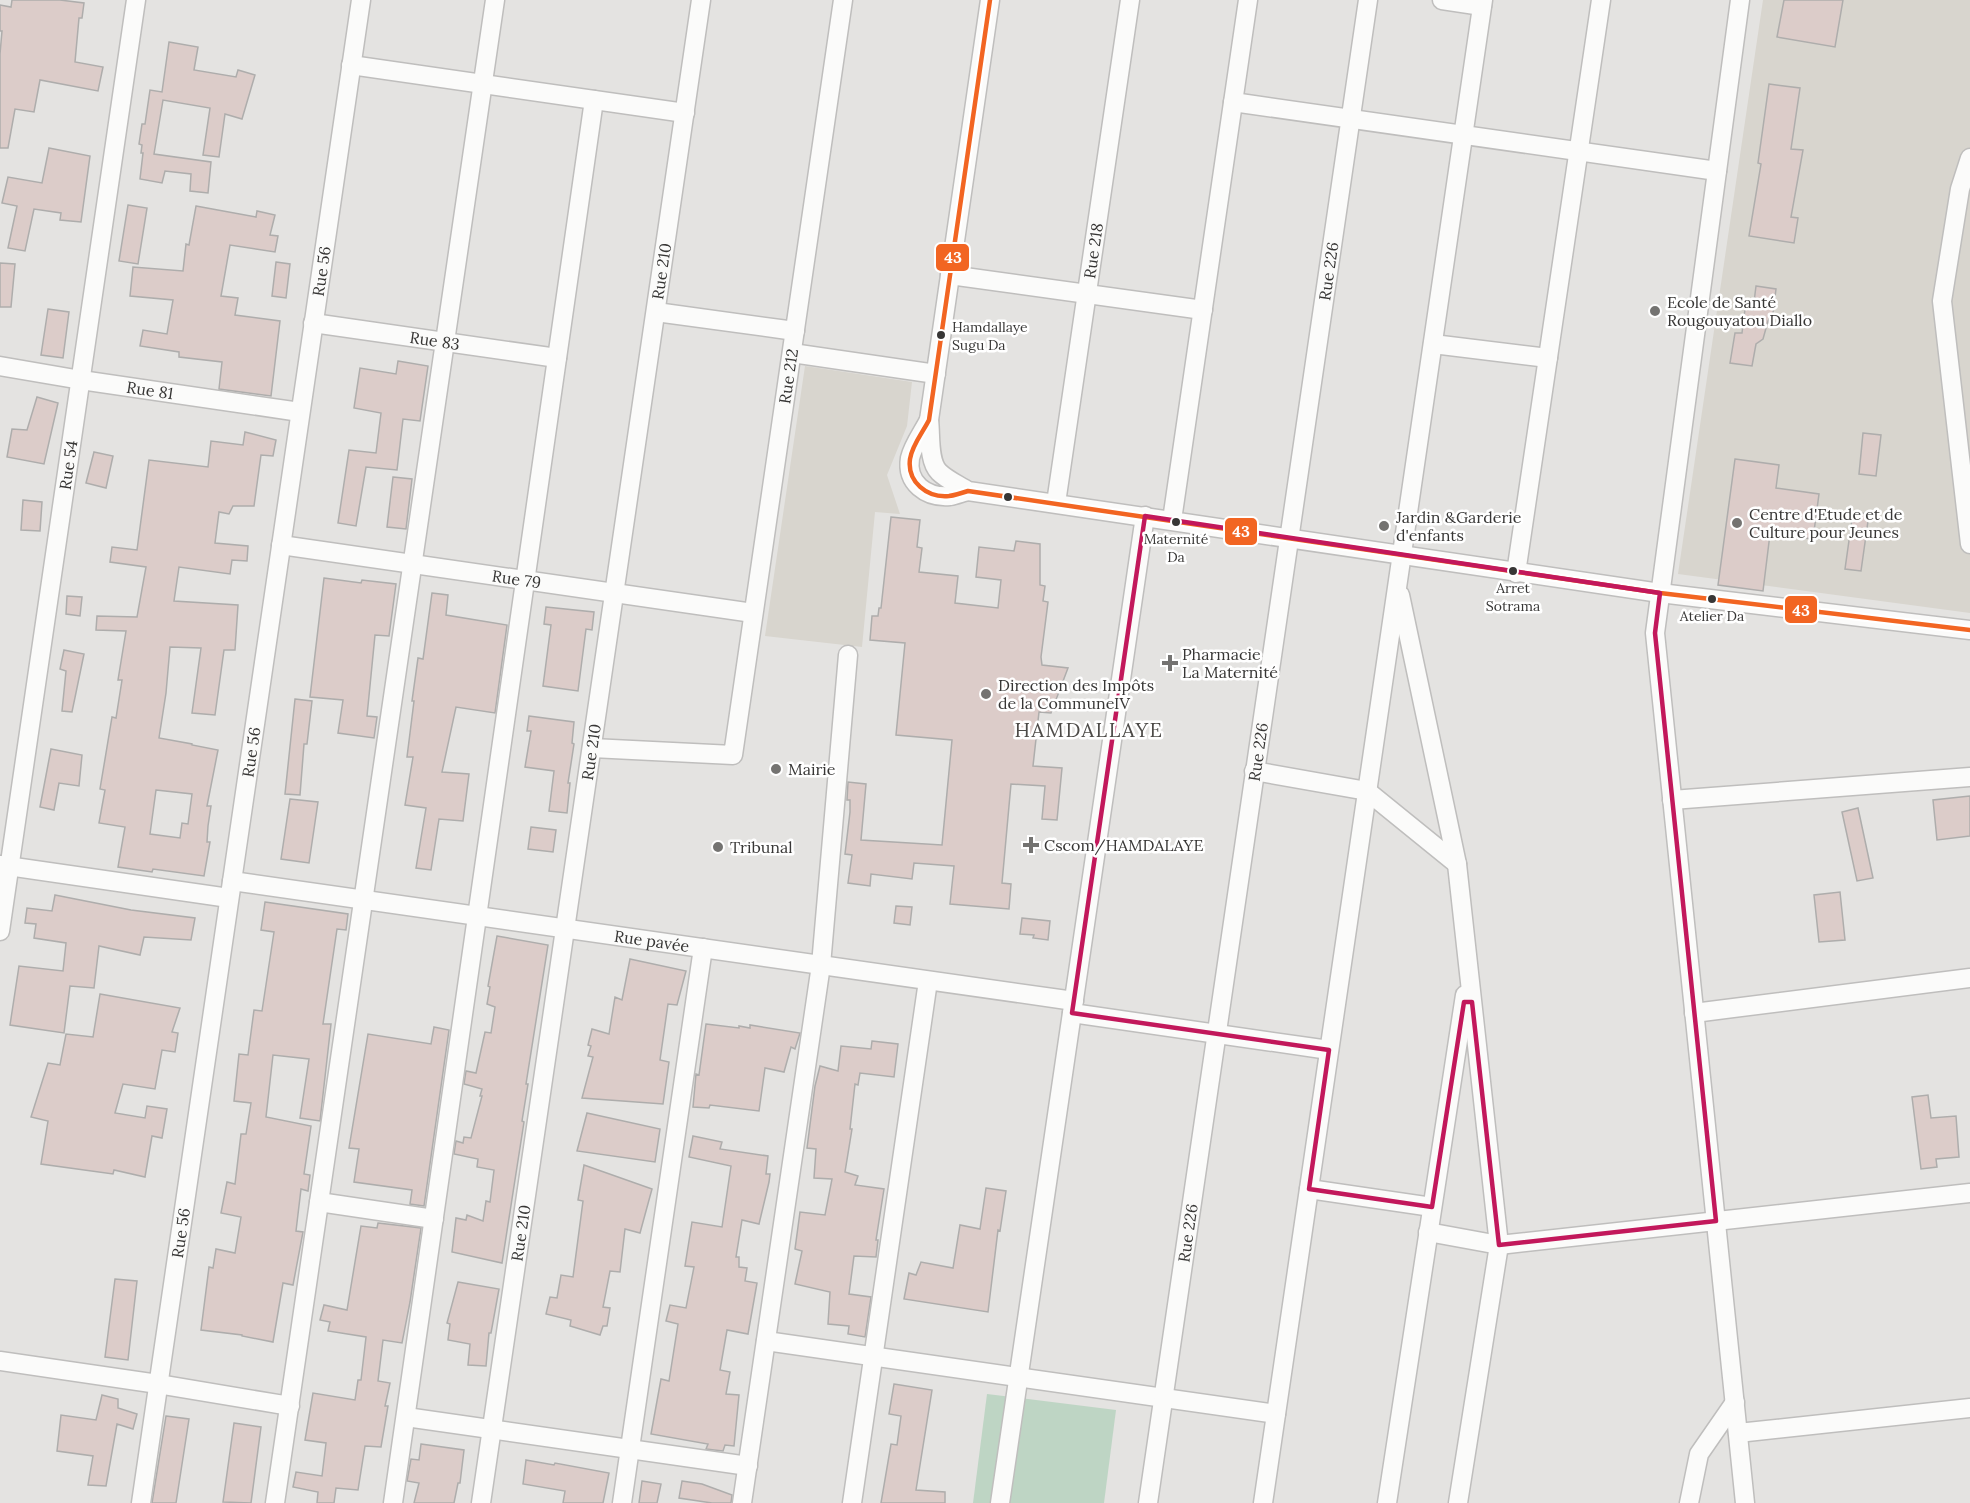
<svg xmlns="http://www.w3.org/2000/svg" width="1970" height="1503" font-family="Lora,serif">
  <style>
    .built { fill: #d8d5ce }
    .green { fill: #bed5c4 }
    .building { fill: #dcccc9; stroke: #aeadac; stroke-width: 1.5; fill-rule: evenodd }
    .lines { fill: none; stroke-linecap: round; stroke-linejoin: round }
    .minor-casing { stroke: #bfbebd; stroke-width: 21 }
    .minor { stroke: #fbfbfa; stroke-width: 18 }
    .bus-1-casing { stroke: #fff; stroke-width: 9 }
    .bus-1 { stroke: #f26522; stroke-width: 4.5 }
    .marked { fill: none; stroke: #c2185b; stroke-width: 4.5; stroke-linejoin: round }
    .poi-dot { fill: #747371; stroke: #fff; stroke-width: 2 }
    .bus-dot { fill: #373635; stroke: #fff; stroke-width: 2 }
    .labels { text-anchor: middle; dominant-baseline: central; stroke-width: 5; stroke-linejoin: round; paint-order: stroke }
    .bus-label { font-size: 14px; fill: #373635; stroke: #fff }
    .street-label { font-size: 16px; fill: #373635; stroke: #fff }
    .poi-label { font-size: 16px; fill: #373635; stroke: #fff; text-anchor: start }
    .quarter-label { font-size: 20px; letter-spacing: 1.5px; fill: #4d4b48; stroke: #fff }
    .line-badge { stroke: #fff; stroke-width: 2 }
    .badge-label { font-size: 16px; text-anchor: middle; font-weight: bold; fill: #fff }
  </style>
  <rect width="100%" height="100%" fill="#e4e3e1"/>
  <path class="built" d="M1763 0H1970V613L1678 574Z
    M805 366 912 382 907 426 887 475 900 514 875 512 862 647 765 636Z"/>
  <path class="green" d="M987 1394 1116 1410 1104 1503H973Z"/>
  <path class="building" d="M12 0H60L84 3 82 18H79L75 62 103 67 98 91 40 80 34 112 15 109 8 148H0V54L2 31H0V5L11 7Z
    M1784 0H1843L1835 47 1777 37Z
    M169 42 198 47 194 70 236 77 238 70 255 75 242 119 225 114 219 157 203 155 210 108 163 100 154 154 211 162 208 193 190 191 191 174 165 171 162 183 140 179 143 153H141L142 145 139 144 142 124H145L150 90 162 92Z
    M1769 84 1800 88 1791 149 1803 150 1791 217 1798 218 1794 243 1749 236 1761 164 1758 163Z
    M49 148 90 156 81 222 60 220 61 213 34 209 25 251 8 248 17 206 2 203 8 177 42 183Z
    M128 205 147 208 138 264 119 261Z
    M196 206 256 217 257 211 275 215 270 235 278 236 275 252 230 245 221 296 238 298 235 315 280 321 271 396 219 389 222 362 179 357V352L140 346 143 330 167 334 173 300 130 296 133 267 183 271 186 244 189 245Z
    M276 262 290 264 286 298 272 296Z
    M0 263 15 264 11 307H0Z
    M1756 286 1776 289 1773 313 1768 321 1763 339 1756 344 1752 366 1730 363 1735 333H1742L1745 309 1753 310Z
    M48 309 69 312 63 358 41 355Z
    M398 361 428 366 420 421 403 419 397 470 366 467 356 526 338 523 349 450 376 453 381 413 354 408 360 368 396 374Z
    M37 397 58 403 44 464 7 457 12 429 27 430Z
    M245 432 276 440 273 456 261 455 254 506H233L229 514 219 512 215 543 248 546 247 561 232 560 230 574 179 567 174 601 238 605 235 650H224L215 715 192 713 201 648 170 647 166 693 159 738 192 744V745L218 750 207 806H211L208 826 207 842H210L204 876 153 869 152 872 118 867 125 827 99 823 105 790 100 789 112 717 116 718 122 680H118L126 631 96 630 97 616 137 617 146 567 110 562 112 547 137 550 149 460 208 467 211 441 243 445ZM156 790 192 794 188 824 182 823 180 838 150 834Z
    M1863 433 1881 435 1876 476 1859 474Z
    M94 452 113 456 106 488 86 483Z
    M1735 459 1779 465 1776 488 1819 494 1813 539 1770 534 1763 591 1718 585Z
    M393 477 412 479 406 529 387 527Z
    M23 500 42 502 40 531 21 530Z
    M1853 512 1869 514 1861 571 1845 569Z
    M891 517 920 520 917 547 922 548 919 572 958 576 955 603 998 608 1001 580 976 577 979 547 1014 551 1016 541 1040 544V585L1045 586 1043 601 1048 602 1041 657 1042 665 1068 668 1051 713 1039 712 1033 766 1062 768 1057 820 1042 819 1045 786 1011 784 1002 883 1011 884 1009 909 950 904 954 866 914 863 912 879 871 874 870 886 848 883 852 855 845 854 850 812V800H847L848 782 866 784 861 840 942 845 952 740 896 735 905 643 870 640 872 616H878L879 608H881Z
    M324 578 361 583 362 580 396 584 389 636 375 635 367 716 377 717 374 738 338 733 343 700 310 697Z
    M432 593 448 595 446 615 507 625 495 713 456 707 442 772 469 774 463 821 439 819 431 870 416 868 426 808 405 805 413 757H407L414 701H412L418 658 423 659Z
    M67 596 82 597 80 616 66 614Z
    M546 607 594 612 592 630 586 629 578 691 543 686 551 625 544 624Z
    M64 650 84 654 72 712 62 711 66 671 60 669Z
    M295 699 312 701 307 744H304L300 795 285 794Z
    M529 716 574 722 572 743 574 744 568 783H570L567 813 549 811 554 771 525 767 531 731H527Z
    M51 749 82 755 79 786 59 783 54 810 40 807Z
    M1970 796V836L1937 840 1933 800Z
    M290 799 318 802 309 863 281 859Z
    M1858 808 1873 878 1857 881 1842 812Z
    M531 827 556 830 553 852 528 849Z
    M1840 892 1845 940 1819 942 1814 895Z
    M55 895 131 910 195 918 191 940 144 937 140 955 99 946 94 988 70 986 64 1033 10 1025 19 966 63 971 66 943 34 938 36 924 25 923 27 908 52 911Z
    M265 902 348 914 346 930 337 929 323 1024H331L320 1121 300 1118 309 1059 273 1055 266 1117 311 1126 304 1174 310 1175 308 1191 301 1189 296 1231 303 1232 293 1285 283 1283 273 1342 242 1336V1335L201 1330 209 1267 213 1268 216 1249 235 1253 241 1217 221 1213 227 1182 235 1184 241 1134H246L251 1103 234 1101 239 1054 248 1055 254 1010 262 1011 274 932 261 930Z
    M896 906 912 907 910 925 894 923Z
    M1022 918 1050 921 1048 940 1033 938 1034 935 1020 934Z
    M497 936 548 945 526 1084H528L522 1121 524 1122 502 1263 452 1252 456 1218 466 1220 467 1215 483 1221 486 1201 490 1202 494 1170 477 1167 478 1159 454 1154 456 1141 463 1143 464 1137 471 1138 482 1096H480L482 1089 464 1084 466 1071 476 1073 485 1032 491 1033 495 1007 487 1004 490 987 488 986Z
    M630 959 686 971 677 1005 668 1004 660 1060 669 1062 663 1104 582 1098 593 1057 588 1056 591 1046 588 1045 592 1029 609 1034 615 997 622 1000Z
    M100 994 180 1008 172 1032 178 1033 175 1052 162 1050 155 1089 123 1084 115 1113 145 1118 147 1106 167 1109 162 1138 152 1136 145 1177 114 1170 113 1174 41 1164 48 1121 31 1117 48 1063 60 1065 66 1034 93 1037Z
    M706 1024 739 1028V1026L750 1028V1025L800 1033 795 1049 791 1047 784 1072 765 1068 759 1111 710 1105 709 1108 693 1107 696 1074 699 1075Z
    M434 1027 449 1030 424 1206 410 1204 412 1190 354 1182 359 1149 349 1148 368 1034 431 1044Z
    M872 1041 898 1044 894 1077 860 1073 858 1085 855 1084 850 1129H852L845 1172 858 1176 855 1185 884 1189 876 1240H878L876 1257 854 1256 849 1294 871 1297 865 1337 848 1334 849 1326 828 1324 830 1292 795 1284 802 1251 795 1249 800 1212 825 1215 832 1179 814 1178 816 1149 807 1148 815 1086 820 1066 838 1071 841 1046 871 1049Z
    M1928 1095 1931 1118 1956 1116 1959 1157 1936 1159 1937 1167 1921 1169 1912 1097Z
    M587 1113 660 1129 655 1162 577 1151Z
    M693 1136 722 1142 720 1149 768 1156 766 1174H770L769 1182 759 1224 742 1220 736 1257H739V1267L747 1268 745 1281 757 1283 748 1334 727 1330 720 1370 730 1372 726 1394 739 1395 734 1446 725 1445 723 1451 706 1449 708 1444 651 1434 661 1379 669 1381 678 1324 666 1321 670 1305 686 1308 694 1267 685 1266 692 1222 722 1227 731 1166 689 1157Z
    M584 1165 652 1189 640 1233 625 1229 620 1272 610 1271 603 1307 610 1308 607 1326H603L600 1335 570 1326 571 1320 546 1314 550 1297 557 1298 561 1275 573 1277 583 1201 578 1200Z
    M986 1188 1006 1191 1000 1231 998 1230 988 1312 904 1299 909 1273 916 1275 921 1262 953 1268 960 1225 980 1229Z
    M378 1223 421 1228 410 1302 402 1343 383 1340 378 1381 390 1383 385 1406H388L381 1447 365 1446 358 1490 336 1488 334 1503H317L318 1492 293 1487 296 1472 322 1476 326 1443 305 1440 313 1393 355 1400 358 1380H361L366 1337 328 1331 330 1322 320 1320 324 1305 347 1310 361 1226 377 1228Z
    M115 1279 137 1281 128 1360 105 1357Z
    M458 1282 499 1289 491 1333H489L486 1366 468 1365 470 1344 448 1340 450 1324 447 1323Z
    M894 1384 932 1390 916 1490 945 1492V1503H881L891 1444 897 1445 901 1416 889 1414Z
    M102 1395 118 1399V1408L137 1414 133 1429 117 1424 106 1486 88 1485 93 1456 57 1451 61 1415 96 1420Z
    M166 1416 189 1419 176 1503H152Z
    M234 1423 261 1427 251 1503 223 1502Z
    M421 1444 464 1450 460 1483H458L454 1503H414L419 1483 407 1481 411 1459 419 1460Z
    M526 1460 554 1465 555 1463 609 1473 603 1503H563L565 1491 523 1484Z
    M642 1481 661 1484 657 1503H639Z
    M682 1481 702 1484 732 1495 731 1503H712L679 1498Z"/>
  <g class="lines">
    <g class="minor-casing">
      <g id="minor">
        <path d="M990 0 929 420C931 435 928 461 939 472 947 480 959 485 968 491L1660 593 1970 630"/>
        <path d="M1442 0 1482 6"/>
        <path d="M1740 0 1655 633 1745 1503"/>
        <path d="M351 65 685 113"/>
        <path d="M1233 102 1717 171"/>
        <path d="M1970 158 1960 189 1942 301 1970 544"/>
        <path d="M950 275 1203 310"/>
        <path d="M656 312 795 331"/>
        <path id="s1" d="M313 323 557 358"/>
        <path d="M1433 344 1548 358"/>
        <path d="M792 353 936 374"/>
        <path id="s2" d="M0 366 81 380 300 412"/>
        <path d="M929 420C923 432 913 445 910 458 906 483 926 498 950 496 956 495 963 492 968 491"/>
        <path id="s3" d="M1056 503 1130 0"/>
        <path d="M1172 520 1248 0"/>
        <path id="s4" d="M281 545 753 613"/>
        <path d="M1516 573 1601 0"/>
        <path d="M1400 595 1457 864 1499 1245 1458 1503"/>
        <path id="s5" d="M592 748 733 755 843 0"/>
        <path d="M1254 771 1367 791 1457 864"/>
        <path d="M1672 800 1970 777"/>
        <path d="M0 865 229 898"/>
        <path id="s6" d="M232 881 1074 1001"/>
        <path id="s7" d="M0 931 136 0"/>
        <path d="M1072 1013 1329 1050"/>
        <path d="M1694 1013 1970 978"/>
        <path d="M1309 1189 1432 1207"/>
        <path d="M319 1202 434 1219"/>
        <path d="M1428 1232 1499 1245 1970 1193"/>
        <path d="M766 1341 1276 1414"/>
        <path d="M0 1361 158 1384 290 1406"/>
        <path d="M406 1417 748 1466"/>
        <path d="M1738 1433 1970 1408"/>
        <path id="s8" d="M141 1503 361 0"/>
        <path d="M275 1503 495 0"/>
        <path d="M393 1503 594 100"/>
        <path id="s9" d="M481 1503 701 0"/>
        <path d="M622 1503 703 948"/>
        <path d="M742 1503 821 965 848 655"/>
        <path d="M852 1503 928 981"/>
        <path d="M1000 1503 1145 516"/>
        <path id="s10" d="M1148 1503 1368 0"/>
        <path d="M1263 1503 1483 0"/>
        <path d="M1387 1503 1465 995"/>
        <path d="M1689 1503 1699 1454 1735 1402"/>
      </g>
    </g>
    <use href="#minor" class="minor"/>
    <g class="bus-1-casing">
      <path id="bus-1" d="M990 0 929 420C923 432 912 445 910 459 907 482 927 498 949 496 956 495 962 493 968 491L1660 593 1970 630"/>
    </g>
    <use href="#bus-1" class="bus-1"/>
  </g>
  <path class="marked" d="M1145 516 1660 593 1655 633 1716 1221 1499 1245 1472 1002H1464L1432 1207 1309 1189 1329 1050 1072 1013Z"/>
  <g class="poi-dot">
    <circle cx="1655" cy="311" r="6"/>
    <circle cx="1737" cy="523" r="6"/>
    <circle cx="1384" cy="526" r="6"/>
    <path d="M1167 654h6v6h6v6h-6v6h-6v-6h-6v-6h6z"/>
    <circle cx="986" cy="694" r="6"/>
    <circle cx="776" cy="769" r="6"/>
    <path d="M1028 836h6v6h6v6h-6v6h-6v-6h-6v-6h6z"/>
    <circle cx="718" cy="847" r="6"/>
  </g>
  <g class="bus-dot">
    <circle cx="941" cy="335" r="5"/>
    <circle cx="1008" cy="497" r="5"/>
    <circle cx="1176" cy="522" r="5"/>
    <circle cx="1513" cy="571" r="5"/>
    <circle cx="1712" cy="599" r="5"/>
  </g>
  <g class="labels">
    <g class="bus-label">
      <text x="952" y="327" text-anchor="start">Hamdallaye<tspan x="952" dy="18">Sugu Da</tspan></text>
      <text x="1176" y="539">Maternité<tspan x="1176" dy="18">Da</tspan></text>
      <text x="1513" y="588">Arret<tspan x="1513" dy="18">Sotrama</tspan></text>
      <text x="1712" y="616">Atelier Da</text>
    </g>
    <g class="street-label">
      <text stroke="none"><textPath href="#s3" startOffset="255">Rue 218</textPath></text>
      <text stroke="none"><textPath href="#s8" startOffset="1245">Rue 56</textPath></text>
      <text stroke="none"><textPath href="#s9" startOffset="1245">Rue 210</textPath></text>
      <text stroke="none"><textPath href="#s10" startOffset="1245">Rue 226</textPath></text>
      <text stroke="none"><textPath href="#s1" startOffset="123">Rue 83</textPath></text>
      <text stroke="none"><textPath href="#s5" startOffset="524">Rue 212</textPath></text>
      <text stroke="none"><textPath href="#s2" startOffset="152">Rue 81</textPath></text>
      <text stroke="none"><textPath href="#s7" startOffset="471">Rue 54</textPath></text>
      <text stroke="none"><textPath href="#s4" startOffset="238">Rue 79</textPath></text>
      <text stroke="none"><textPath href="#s10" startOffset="759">Rue 226</textPath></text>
      <text stroke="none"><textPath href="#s8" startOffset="759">Rue 56</textPath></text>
      <text stroke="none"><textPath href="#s9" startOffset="759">Rue 210</textPath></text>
      <text stroke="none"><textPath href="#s6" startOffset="424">Rue pavée</textPath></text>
      <text stroke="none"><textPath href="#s8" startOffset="273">Rue 56</textPath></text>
      <text stroke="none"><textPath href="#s9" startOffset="273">Rue 210</textPath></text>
      <text stroke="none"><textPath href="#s10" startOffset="273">Rue 226</textPath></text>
    </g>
    <g class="poi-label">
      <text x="1667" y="302">Ecole de Santé<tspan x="1667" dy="18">Rougouyatou Diallo</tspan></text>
      <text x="1749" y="514">Centre d'Etude et de<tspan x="1749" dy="18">Culture pour Jeunes</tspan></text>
      <text x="1396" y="517">Jardin &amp;Garderie<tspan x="1396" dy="18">d'enfants</tspan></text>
      <text x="1182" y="654">Pharmacie<tspan x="1182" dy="18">La Maternité</tspan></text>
      <text x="998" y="685">Direction des Impôts<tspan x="998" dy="18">de la CommuneIV</tspan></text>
      <text x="788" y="769">Mairie</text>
      <text x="1044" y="845">Cscom/HAMDALAYE</text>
      <text x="730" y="847">Tribunal</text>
    </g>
    <g class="quarter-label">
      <text x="1089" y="729">HAMDALLAYE</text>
    </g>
  </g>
  <g class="line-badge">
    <rect x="935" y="243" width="35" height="29" rx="6" fill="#f26522"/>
    <rect x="1224" y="517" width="34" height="29" rx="6" fill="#f26522"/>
    <rect x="1784" y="595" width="34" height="29" rx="6" fill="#f26522"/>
  </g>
  <g class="badge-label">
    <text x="953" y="263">43</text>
    <text x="1241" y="537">43</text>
    <text x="1801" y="616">43</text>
  </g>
</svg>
